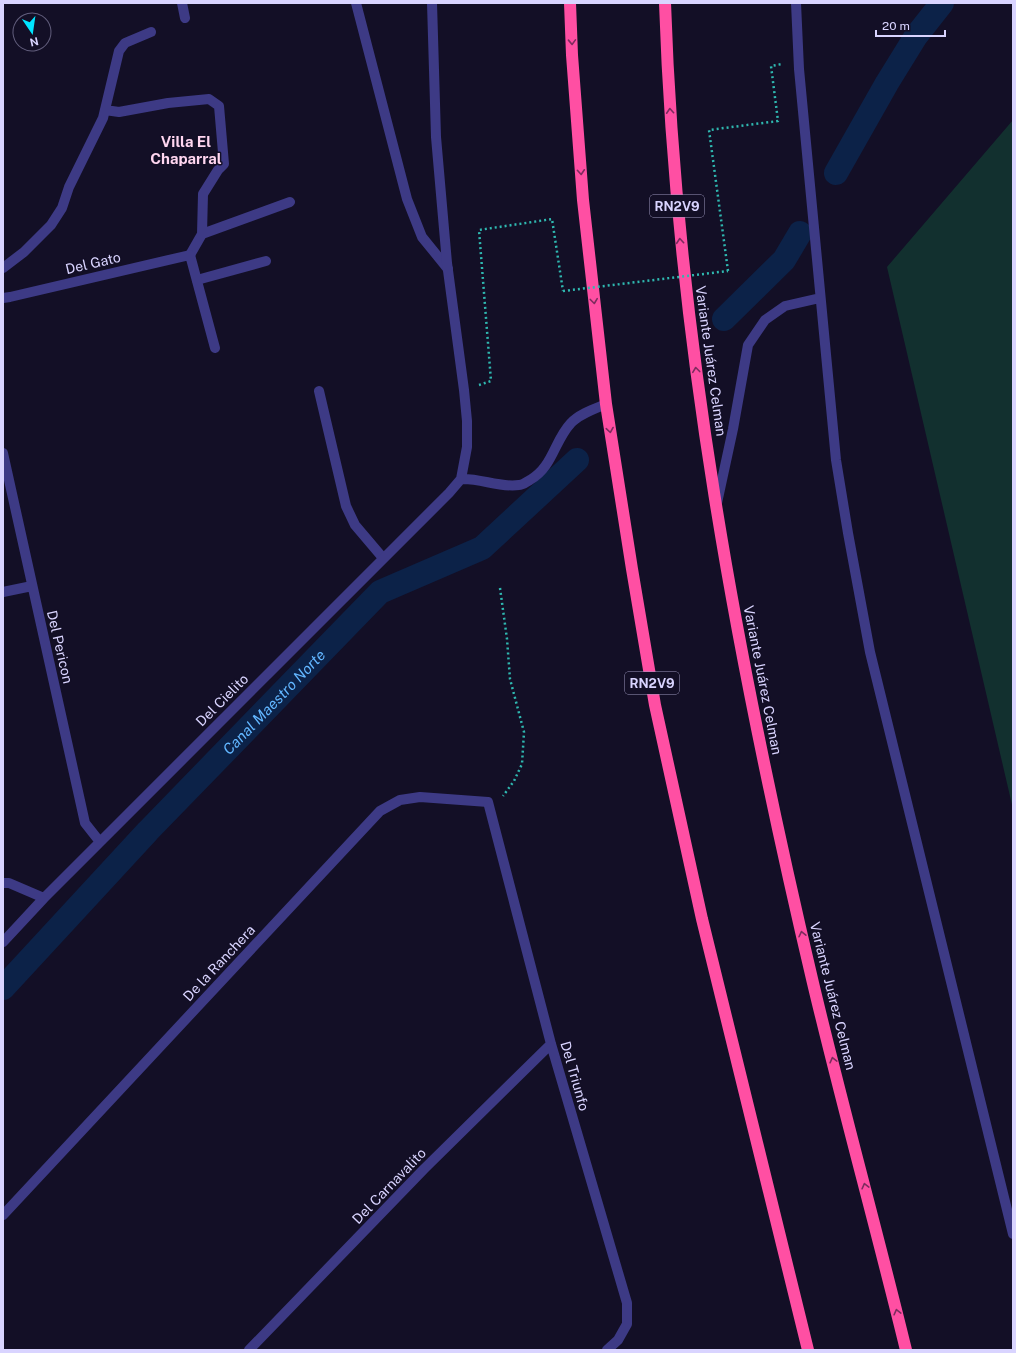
<svg xmlns="http://www.w3.org/2000/svg" width="1016" height="1353" font-family="'Public Sans',sans-serif">
  <style>
    .green { fill: #12302f }
    .lines { fill: none; stroke-linecap: round; stroke-linejoin: round }
    .canal { stroke: #0c2248; stroke-width: 24 }
    .path { stroke: #2fb8b0; stroke-width: 2.5; stroke-dasharray: 2 3; stroke-linecap: butt }
    .lane { stroke: #3d3a85; stroke-width: 10 }
    .street { stroke: #3d3a85; stroke-width: 10 }
    .highway { stroke: #ff4fa3; stroke-width: 12 }
    .path-bridge { stroke: #2fb8b0; stroke-width: 2.5; stroke-dasharray: 2 3; stroke-linecap: butt }
    .oneway { stroke: #7d2c5e }
    .labels { text-anchor: middle; dominant-baseline: central; stroke-width: 3; stroke-linejoin: round; paint-order: stroke }
    .shield { fill: #130f26; stroke: #9e99be; stroke-width: 1 }
    .shield-label { font-size: 13px; font-weight: bold; fill: #d9d4ff }
    .street-label { font-size: 14px; fill: #d9d4ff; stroke: #130f26 }
    .neighbourhood-label { font-size: 15px; font-weight: bold; fill: #ffd6f0; stroke: #130f26 }
    .water-label { font-size: 15px; font-style: italic; fill: #62b6ff; stroke: #130f26 }
  </style>
  <rect width="100%" height="100%" fill="#130f26"/>
  <path class="green" d="M1013 120V809L887 267Z"/>
  <g class="lines">
    <g class="canal">
      <path d="M836 173 887 83 916 36 942 3"/>
      <path d="M724 319 784 260 800 233"/>
      <path id="s1" d="M3 988 148 831 380 592 482 548 577 460"/>
    </g>
    <path class="path" d="M728 271 709 130 778 121 771 66 782 64
      M479 385 491 381 479 230 552 219 563 291
      M500 588 507 639 510 679 524 732 522 764 514 781 503 796"/>
    <path class="lane" d="M356 3 407 199 422 237 448 269
      M105 110 119 112 168 103 209 99 219 106 224 164 218 170 203 194 202 234 190 255
      M202 234 290 202
      M3 268 24 252 51 225 62 208 69 187 103 118 119 51 125 43 151 32
      M197 280 266 261
      M319 391 346 506 355 525 383 558"/>
    <path class="street" d="M182 3 185 18
      M796 3 799 69 836 460 848 533 870 652 1013 1234
      M3 298 10 297 190 255 215 348
      M3 453 85 823 100 842
      M461 479C481 478 499 488 519 485 523 485 526 482 530 480 553 467 554 441 571 423 579 414 594 409 606 404
      M717 503 733 429 748 345 765 320 785 306 820 298
      M3 592 32 586
      M3 883H9L44 898
      M3 942 44 898 449 493 461 479 467 447V421L464 390 447 263 436 137 432 3
      M3 1215 380 811 400 800 420 797 488 802 551 1044 627 1303V1324L618 1340 607 1350
      M249 1350 424 1169 551 1044"/>
    <path class="highway" d="M570 3 572 55 583 200 606 404 632 569 655 705 702 919 808 1350
      M665 3C676 334 737 661 813 983 842 1105 876 1227 906 1350"/>
    <path class="path-bridge" d="M563 291 728 271"/>
  </g>
  <defs><path id="oneway-chevron" d="M-2-3.5L2.5 0L-2 3.5" fill="none" stroke-width="1.6" stroke-linecap="round" stroke-linejoin="round"/></defs>
  <g class="oneway">
    <use href="#oneway-chevron" transform="translate(572 42) rotate(88)"/>
    <use href="#oneway-chevron" transform="translate(670 111) rotate(-94)"/>
    <use href="#oneway-chevron" transform="translate(581 172) rotate(86)"/>
    <use href="#oneway-chevron" transform="translate(680 241) rotate(-95)"/>
    <use href="#oneway-chevron" transform="translate(594 301) rotate(83)"/>
    <use href="#oneway-chevron" transform="translate(696 370) rotate(-97)"/>
    <use href="#oneway-chevron" transform="translate(610 430) rotate(81)"/>
    <use href="#oneway-chevron" transform="translate(802 934) rotate(-103)"/>
    <use href="#oneway-chevron" transform="translate(833 1060) rotate(-104)"/>
    <use href="#oneway-chevron" transform="translate(865 1186) rotate(-104)"/>
    <use href="#oneway-chevron" transform="translate(897 1312) rotate(-104)"/>
  </g>
  <g class="labels">
    <g class="shield">
      <rect x="650" y="195" width="54" height="22" rx="3"/>
      <rect x="625" y="672" width="54" height="22" rx="3"/>
    </g>
    <g class="shield-label">
      <text x="677" y="206">RN2V9</text>
      <text x="652" y="683">RN2V9</text>
    </g>
    <g class="street-label">
      <text transform="translate(93 263) rotate(-13)">Del Gato</text>
      <text transform="translate(711 361) rotate(82)">Variante Juárez Celman</text>
      <text transform="translate(60 647) rotate(77)">Del Pericon</text>
      <text transform="translate(763 680) rotate(79)">Variante Juárez Celman</text>
      <text transform="translate(222 700) rotate(-45)">Del Cielito</text>
      <text transform="translate(219 963) rotate(-47)">De la Ranchera</text>
      <text transform="translate(833 996) rotate(76)">Variante Juárez Celman</text>
      <text transform="translate(575 1076) rotate(74)">Del Triunfo</text>
      <text transform="translate(389 1186) rotate(-46)">Del Carnavalito</text>
    </g>
    <g class="neighbourhood-label">
      <text x="186" y="141">Villa El<tspan x="186" dy="17">Chaparral</tspan></text>
    </g>
    <g class="water-label">
      <text stroke="none"><textPath href="#s1" startOffset="394">Canal Maestro Norte</textPath></text>
    </g>
  </g>
  <rect width="1016" height="1353" fill="none" stroke="#d9d4ff" stroke-width="8"/>
  <g transform="translate(32 32) rotate(167)"><circle r="19" fill="#130f26" stroke="#625e7d"/>
  <path d="M0-3L7 15L0 10L-7 15Z" fill="#00e5ff"/>
  <text y="-6" font-size="11" font-weight="bold" text-anchor="middle" fill="#d9d4ff">N</text>
  </g>
  <path d="M876 30v6h69v-6" fill="none" stroke="#d9d4ff" stroke-width="2"/>
  <text x="882" y="30" font-size="12" fill="#d9d4ff" stroke="#130f26" stroke-width="3" paint-order="stroke">20 m</text>
</svg>
